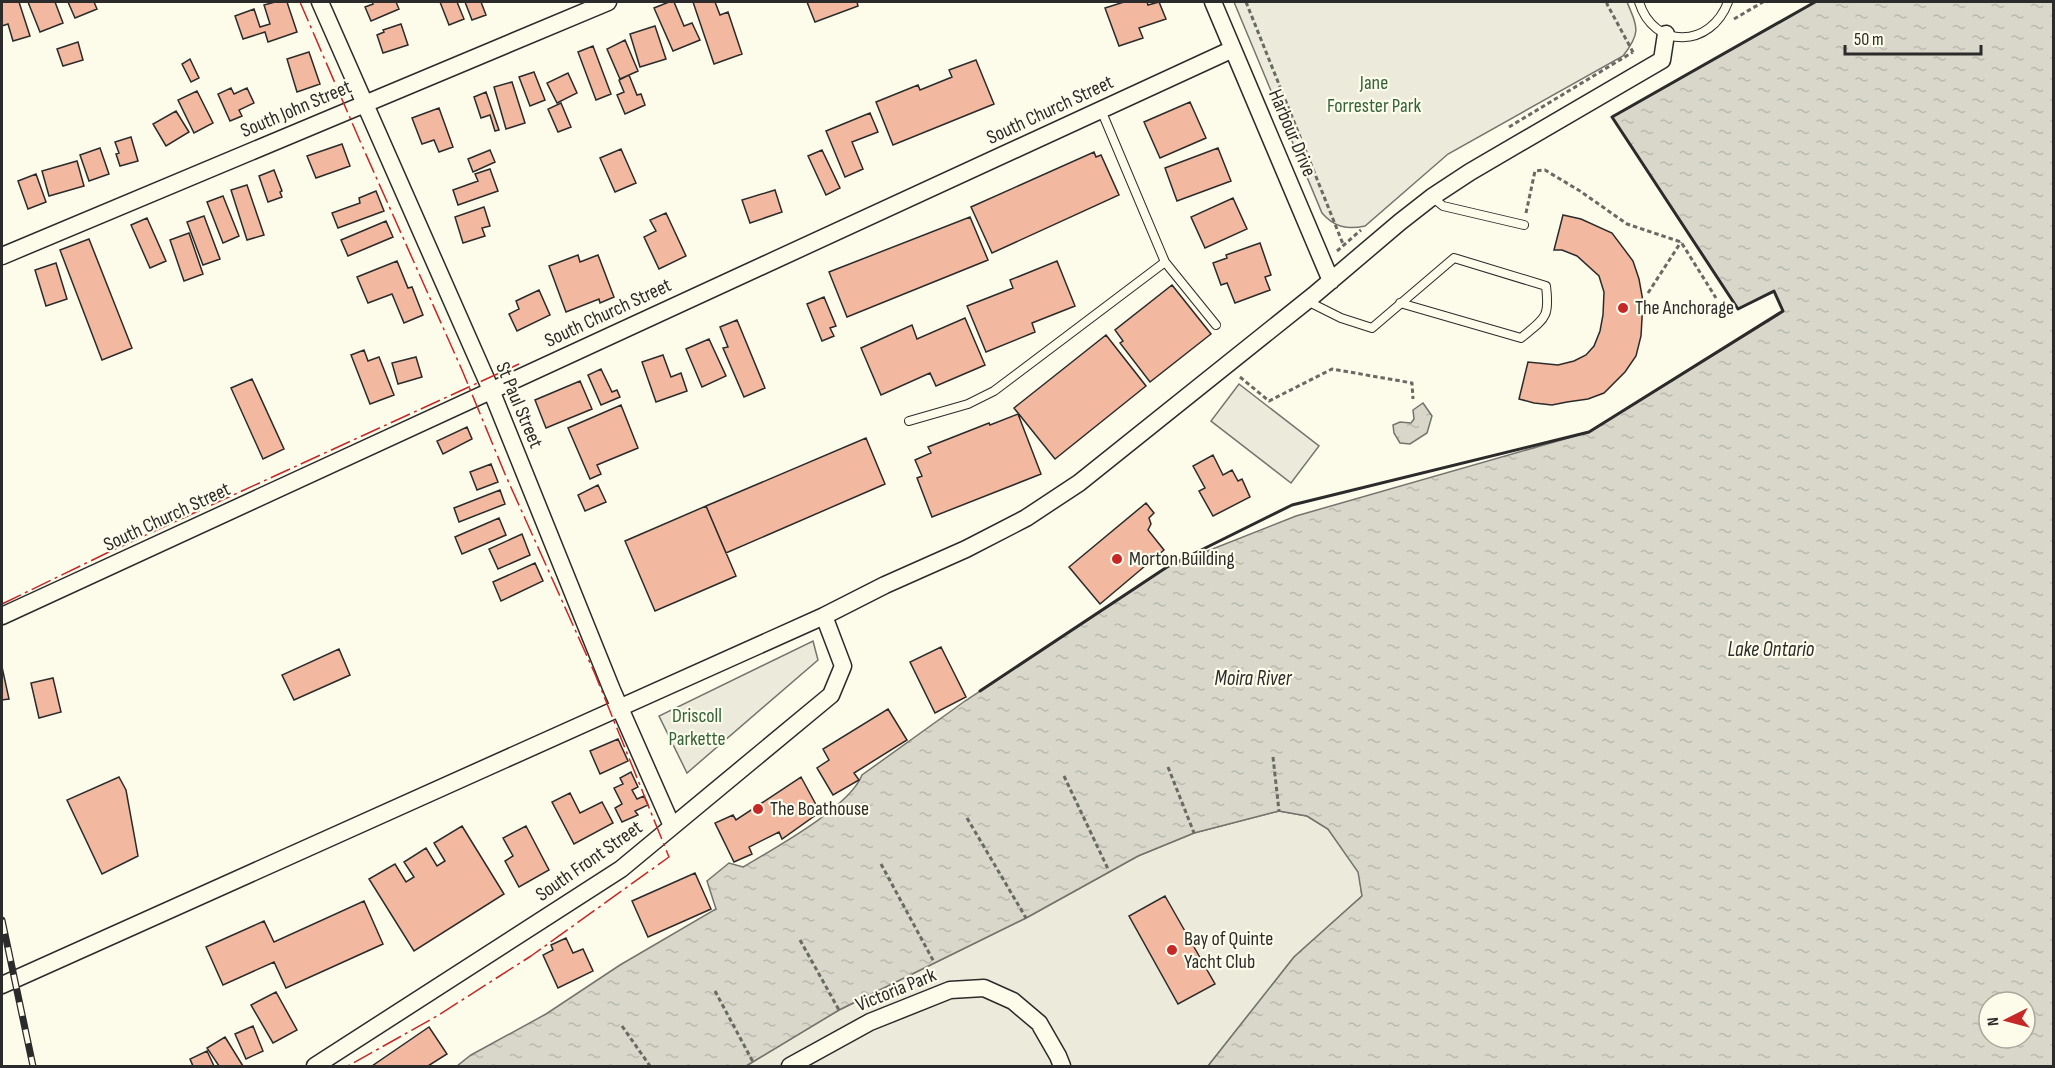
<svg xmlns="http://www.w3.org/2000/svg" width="2055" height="1068" font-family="'Sofia Sans Condensed',sans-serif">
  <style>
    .green { fill: #ecebdb; stroke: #74746e; stroke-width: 1.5 }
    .water { fill: url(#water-ripples); stroke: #74746e; stroke-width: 1.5; fill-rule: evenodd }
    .building { fill: #f2b8a0; stroke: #2b2b2b; stroke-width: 1.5 }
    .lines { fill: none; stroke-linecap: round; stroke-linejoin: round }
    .service-casing { stroke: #2b2b2b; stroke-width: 10 }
    .minor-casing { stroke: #2b2b2b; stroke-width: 19 }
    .path { stroke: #6a6964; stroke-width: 3; stroke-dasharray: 4.5 3; stroke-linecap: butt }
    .service { stroke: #fdfbea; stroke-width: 8 }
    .minor { stroke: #fdfbea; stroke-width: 16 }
    .rail-casing { stroke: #2b2b2b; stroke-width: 7 }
    .rail { stroke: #fdfbea; stroke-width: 4.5; stroke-dasharray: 14; stroke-linecap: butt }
    .wall { stroke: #2b2b2b; stroke-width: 3 }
    .power { stroke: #c62828; stroke-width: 1.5; stroke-dasharray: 21 4.5 3 4.5; stroke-linecap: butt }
    .poi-dot { fill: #c62828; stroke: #fdfbea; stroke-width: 2 }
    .labels { text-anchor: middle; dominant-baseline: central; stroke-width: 4.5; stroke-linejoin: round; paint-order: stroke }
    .park-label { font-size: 20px; fill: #34623c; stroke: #fdfbea }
    .street-label { font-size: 20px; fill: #2b2b2b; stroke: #fdfbea }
    .poi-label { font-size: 20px; fill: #2b2b2b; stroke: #fdfbea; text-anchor: start }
    .water-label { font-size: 21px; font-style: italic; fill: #2b2b2b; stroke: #fdfbea }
  </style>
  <defs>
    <pattern id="water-ripples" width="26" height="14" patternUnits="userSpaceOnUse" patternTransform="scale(1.5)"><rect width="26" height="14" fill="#d8d7c9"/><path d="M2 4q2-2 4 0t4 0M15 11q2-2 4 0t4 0" fill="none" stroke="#bab9ad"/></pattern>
  </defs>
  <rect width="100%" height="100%" fill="#fdfbea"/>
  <path class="green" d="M1234 2H1627C1638 28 1641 33 1623 56L1448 154 1365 226C1347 230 1334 227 1322 213Z
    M1239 384 1319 446 1291 483 1211 421Z
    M813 641 818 660 687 773 659 716Z
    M1279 811 1307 816 1328 829 1359 872 1362 896 1294 957 1208 1066H746L839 1010 1026 918 1138 856 1194 833Z"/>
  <path class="water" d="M1815 2H2053V1066H1208L1294 957 1362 896 1358 872 1328 829 1307 816 1279 811 1194 833 1138 856 1026 918 839 1010 746 1066H457L471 1055 546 1014 620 965 716 909 707 881 729 863 743 867C773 849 850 807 862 775L965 701 1167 567 1296 516 1589 432 1783 312 1774 292 1738 309 1612 117ZM1989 1002H2025V1038H1989Z
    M1423 403 1432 416 1427 433 1410 444 1400 443 1394 433 1393 425 1400 422 1411 423 1414 419 1413 410Z"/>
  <path class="building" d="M2 2H19L30 36 13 41 8 24 2 26Z
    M28 2H55L63 23 40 32Z
    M68 2H94L97 9 75 18Z
    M275 2H287L297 32 268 42 265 32 243 39 235 16 254 9 260 27 270 24 264 5Z
    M372 2H396L399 9 371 21 365 7 373 4Z
    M440 2H457L464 19 449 25Z
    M465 2H481L486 15 472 20Z
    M669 2H674L684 26 692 23 700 40 673 51 654 8Z
    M693 2H715L720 15 728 12 742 54 714 64Z
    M807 2H857L858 6 815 22Z
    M1124 2H1147L1148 5 1159 2 1166 19 1139 28 1143 38 1119 46 1105 8Z
    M401 24 408 45 383 53 377 35 384 32 383 30Z
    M655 26 666 59 640 67 630 34Z
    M625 40 638 71 620 79 607 49Z
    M78 42 83 60 63 66 57 49Z
    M593 46 611 94 596 100 578 52Z
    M309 52 320 84 297 92 287 59Z
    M190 59 199 78 191 82 182 64Z
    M976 60 994 104 893 145 876 102 918 85 920 90 952 77 949 70Z
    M534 72 545 100 530 106 519 77Z
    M568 73 577 93 557 103 547 83Z
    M629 75 637 95 641 94 645 105 625 114 617 95 624 92 619 80Z
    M512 82 525 123 506 129 494 87Z
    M231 88 234 94 247 88 254 103 239 110 242 116 230 121 218 94Z
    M197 91 213 123 194 133 178 100Z
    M486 92 499 130 495 131 490 115 481 118 474 97Z
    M1190 102 1206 138 1160 158 1144 122Z
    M561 103 571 127 558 132 548 109Z
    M439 108 453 147 439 152 434 140 422 144 412 118Z
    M176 111 189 132 166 146 153 124Z
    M870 113 878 132 852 142 863 169 845 177 826 131Z
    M131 137 138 161 120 166 116 154 119 153 115 142Z
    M342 144 350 166 316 178 307 156Z
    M100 148 109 174 89 181 80 155Z
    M1218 148 1231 181 1177 201 1165 168Z
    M621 149 636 183 615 192 600 158Z
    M490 150 495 162 473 172 468 159Z
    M822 150 840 188 826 195 808 156Z
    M1094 152 1096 157 1101 155 1119 195 992 253 971 207Z
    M77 161 84 186 49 196 42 171Z
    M490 169 498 191 458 205 453 190 478 181 475 174Z
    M274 170 282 191 280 192 282 197 268 202 259 176Z
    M36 174 46 202 28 209 18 181Z
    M247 185 264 235 247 240 231 190Z
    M775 190 782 212 750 223 742 200Z
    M376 191 384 211 338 228 332 213 360 203 359 198Z
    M223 196 239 236 223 243 207 202Z
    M1233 198 1247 229 1205 248 1191 217Z
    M484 207 490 226 482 228 485 236 463 243 455 217Z
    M666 213 686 256 659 269 644 237 656 231 650 220Z
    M1563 215 1581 219 1612 233 1633 261 1639 279 1643 301 1641 336 1636 356 1625 372 1604 393 1588 399 1567 402 1552 405 1534 403 1519 399 1528 362 1558 365 1574 361 1586 355 1594 346 1600 331 1603 315 1604 292 1599 276 1577 256 1562 250H1554Z
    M204 216 220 259 203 265 187 222Z
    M970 217 988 260 847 317 829 272Z
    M147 218 166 261 150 268 131 225Z
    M386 221 393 237 348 256 341 240Z
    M189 233 203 274 184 281 170 240Z
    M89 239 132 348 102 360 60 250Z
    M1260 243 1271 275 1265 277 1270 290 1235 303 1227 283 1221 285 1213 263 1227 258 1226 255Z
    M578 255 580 262 598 255 614 297 600 303 599 299 566 312 549 266Z
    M397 261 408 288 412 287 423 315 404 323 392 294 368 303 357 277Z
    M1057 261 1075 306 1032 323 1035 332 986 352 967 306 1013 288 1010 280Z
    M56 263 67 299 46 306 35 270Z
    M1172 285 1211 334 1150 382 1120 343 1123 341 1115 330Z
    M539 290 550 315 517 331 509 314 519 309 516 301Z
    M824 297 836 326 830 328 834 336 822 341 807 304Z
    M965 318 985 365 936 386 930 373 881 395 861 348 912 325 917 339Z
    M737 320 765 388 744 397 723 348 728 347 720 327Z
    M1106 335 1146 386 1055 459 1014 408Z
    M709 339 726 376 702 387 686 349Z
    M364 350 368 361 379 357 394 395 370 404 351 355Z
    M663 355 671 377 681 373 687 391 656 402 642 362Z
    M416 357 422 377 398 384 392 363Z
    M601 369 612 392 617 390 620 397 601 405 588 375Z
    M252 379 284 449 263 459 231 388Z
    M580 381 592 409 546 428 535 400Z
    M621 405 638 448 597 465 601 474 590 479 568 428Z
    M1018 414 1041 474 932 517 917 478 922 476 915 460 931 453 928 447 989 423 990 425Z
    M467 427 472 439 443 454 437 441Z
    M866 438 885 484 726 553 706 506Z
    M1213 455 1223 475 1232 470 1238 481 1242 479 1250 497 1213 516 1199 491 1205 488 1193 466Z
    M491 464 498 482 477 490 470 472Z
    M598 485 606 502 585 511 578 495Z
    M500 490 505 504 459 522 454 508Z
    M1146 503 1154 513 1149 518 1151 524 1148 530 1164 550 1100 604 1069 567Z
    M706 506 736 576 655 611 625 541Z
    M499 518 506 535 462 554 455 537Z
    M522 534 530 555 498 569 489 549Z
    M535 563 543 581 501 601 493 582Z
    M941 647 966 697 935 713 910 662Z
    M339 649 350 675 294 700 282 675Z
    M2 667 9 699 2 700Z
    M53 678 61 712 39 718 31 683Z
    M888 709 907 740 854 773 859 780 833 795 817 768 829 760 823 749Z
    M618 739 628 761 600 774 590 751Z
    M631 772 638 787 632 790 637 799 644 796 648 805 635 811 638 815 622 822 615 808 622 804 614 788 623 784 620 778Z
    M119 777 126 790 138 856 102 874 67 800Z
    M801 777 820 812 782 839 779 832 749 847 752 854 734 862 715 823 733 815 736 820Z
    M570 793 580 813 602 802 613 823 574 844 552 802Z
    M462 826 504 894 414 951 369 879 395 864 406 882 414 877 404 862 426 848 437 866 445 861 434 843Z
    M526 826 549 870 519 887 505 861 513 856 503 838Z
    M695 873 711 909 648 937 632 901Z
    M1165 896 1215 984 1178 1004 1129 916Z
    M364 901 383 944 286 988 274 962 223 985 206 947 264 921 274 942Z
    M566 938 573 953 583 949 593 971 558 988 543 955 553 950 551 945Z
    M276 992 297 1030 273 1043 251 1005Z
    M253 1026 263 1051 246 1059 235 1034Z
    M429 1027 447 1054 428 1066H372Z
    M225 1037 243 1066H219L207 1048Z
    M207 1051 214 1066H193L190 1059Z"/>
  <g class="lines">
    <g class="service-casing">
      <path id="service" d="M1639 2C1654 50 1711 48 1728 2
        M1101 110 1165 262 1216 325
        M1432 197 1443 206 1524 225
        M1307 301 1341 318 1372 328 1454 258 1546 286C1550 318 1545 318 1521 338L1400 303
        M909 421 968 404 994 391 1165 262"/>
    </g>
    <g class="minor-casing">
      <path id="minor" d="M320 2 491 390 612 690 672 826
        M1213 2 1331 281
        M2 256 608 2
        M2 616 1233 49
        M2 985 824 616 885 585 966 549 1026 518 1079 483 1314 295 1400 222 1432 197 1470 172 1662 60 1666 34
        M315 1066 621 869 831 695 843 666 824 616
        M790 1066 870 1022 950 990 984 988 1013 1001 1039 1023 1058 1056 1062 1066"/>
    </g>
    <path class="path" d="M1246 2 1343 244
      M1607 2V4L1634 54
      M1734 19 1763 2
      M1509 127 1633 52
      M1526 213 1535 171 1545 170 1580 191 1627 224 1681 242 1716 298
      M1337 251 1361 230
      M1648 293 1681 242
      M1240 377 1269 401 1332 369 1412 383 1413 399
      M1273 757 1279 811
      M1168 767 1194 833
      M1064 776 1109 871
      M967 818 1026 918
      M881 864 934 962
      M800 940 839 1010
      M715 991 753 1062
      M622 1026 650 1066"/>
    <use href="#service" class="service"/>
    <use href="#minor" class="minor"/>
    <g class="rail-casing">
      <path id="rail" d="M2 920 33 1066"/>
    </g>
    <use href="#rail" class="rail"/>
    <path class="wall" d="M980 691 1167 567 1292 505 1589 432 1783 311 1774 291 1738 309 1612 117 1815 2"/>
    <path class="power" d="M300 2 360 141 462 370 505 474 595 674 669 857 531 956 437 1016 348 1066
      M2 604 111 551 519 364"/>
  </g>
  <g class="poi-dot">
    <circle cx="1623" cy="308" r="6"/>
    <circle cx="1117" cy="559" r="6"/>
    <circle cx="758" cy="809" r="6"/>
    <circle cx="1172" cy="950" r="6"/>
  </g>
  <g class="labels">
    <g class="park-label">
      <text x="1374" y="83">Jane<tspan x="1374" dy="23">Forrester Park</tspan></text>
      <text x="697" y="716">Driscoll<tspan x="697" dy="23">Parkette</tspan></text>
    </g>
    <g class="street-label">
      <text transform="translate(296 109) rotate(-23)">South John Street</text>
      <text transform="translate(1050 110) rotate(-25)">South Church Street</text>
      <text transform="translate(1292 133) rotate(67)">Harbour Drive</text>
      <text transform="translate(608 313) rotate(-25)">South Church Street</text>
      <text transform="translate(519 405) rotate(67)">St Paul Street</text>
      <text transform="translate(167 517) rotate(-25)">South Church Street</text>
      <text transform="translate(589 861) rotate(-35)">South Front Street</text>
      <text transform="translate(896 990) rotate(-22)">Victoria Park</text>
    </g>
    <g class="poi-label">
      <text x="1635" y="308">The Anchorage</text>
      <text x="1129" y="559">Morton Building</text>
      <text x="770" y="809">The Boathouse</text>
      <text x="1184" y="939">Bay of Quinte<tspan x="1184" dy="23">Yacht Club</tspan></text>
    </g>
    <g class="water-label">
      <text x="1771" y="649">Lake Ontario</text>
      <text x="1253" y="678">Moira River</text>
    </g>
  </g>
  <rect width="2055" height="1068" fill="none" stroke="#2b2b2b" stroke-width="6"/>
  <g transform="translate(2007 1020) rotate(264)"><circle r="28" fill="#fdfbea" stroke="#a9a89e" stroke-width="1.5"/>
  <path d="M0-4.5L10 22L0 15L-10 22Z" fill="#c62828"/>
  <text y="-9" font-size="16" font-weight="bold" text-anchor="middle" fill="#2b2b2b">N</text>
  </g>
  <path d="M1845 45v9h136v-9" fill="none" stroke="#2b2b2b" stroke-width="3"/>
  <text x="1854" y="45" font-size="18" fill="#2b2b2b" stroke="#fdfbea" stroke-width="4.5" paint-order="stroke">50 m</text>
</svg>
